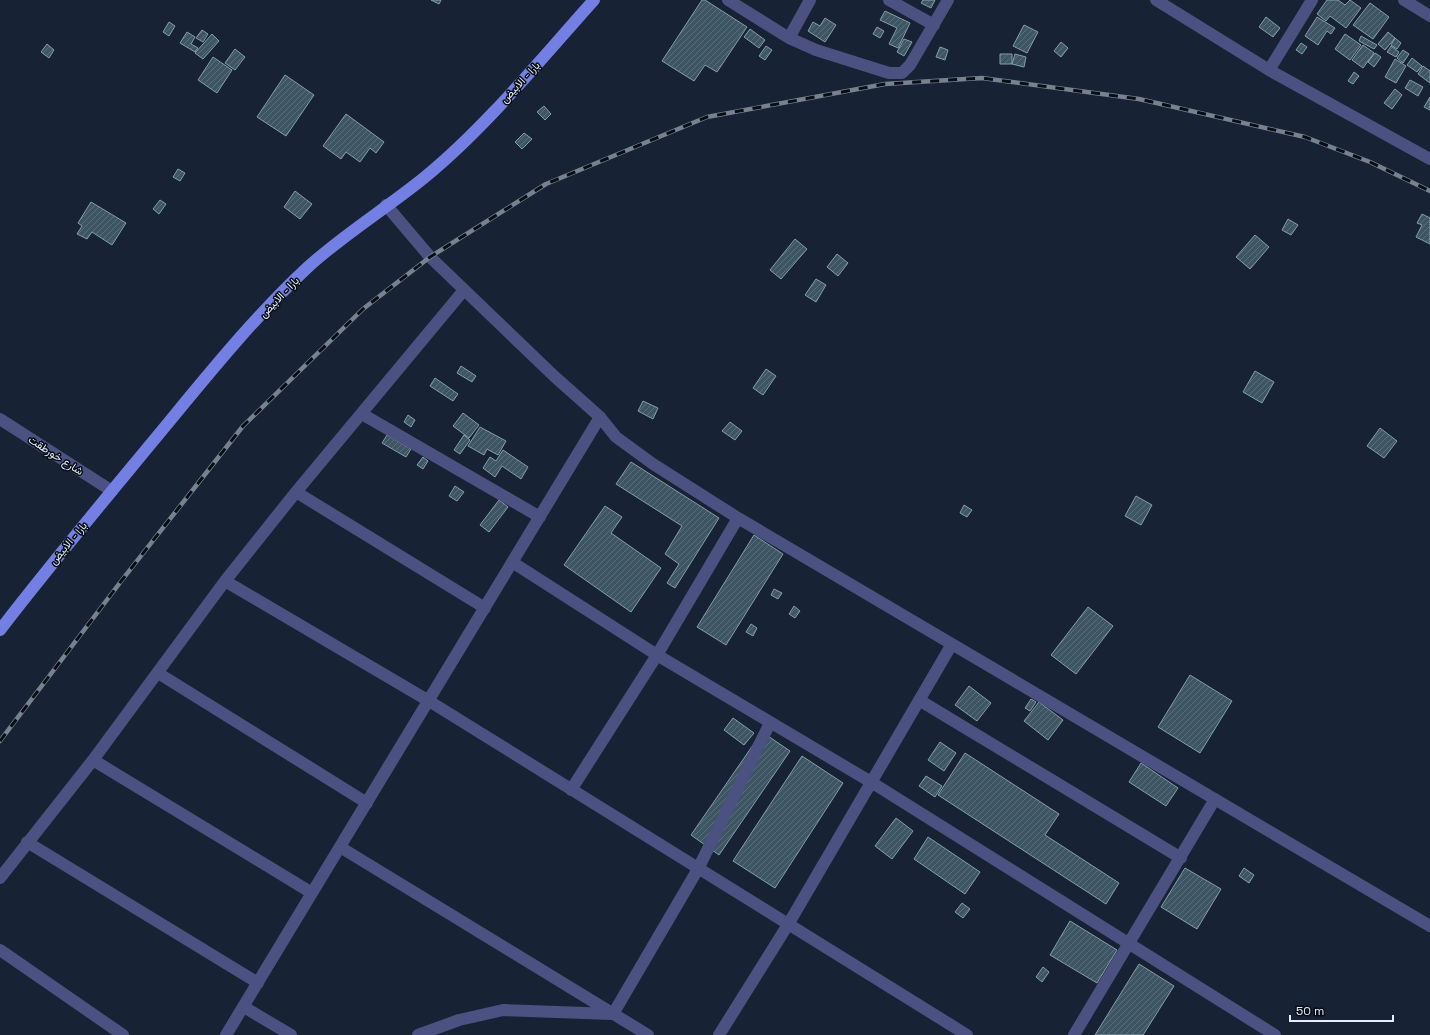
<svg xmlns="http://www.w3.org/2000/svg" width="1430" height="1035" font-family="'Space Grotesk',Vazirmatn,sans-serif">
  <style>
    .building { fill: url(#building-hatch); stroke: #849dad }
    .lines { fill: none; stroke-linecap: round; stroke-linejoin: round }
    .minor { stroke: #4b5282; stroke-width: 12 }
    .tertiary { stroke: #4b5282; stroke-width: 12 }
    .primary { stroke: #747fe3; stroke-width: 12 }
    .rail-casing { stroke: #778291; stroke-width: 4.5 }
    .rail { stroke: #070d14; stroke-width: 3; stroke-dasharray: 9; stroke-linecap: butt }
    .labels { text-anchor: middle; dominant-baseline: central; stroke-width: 3; stroke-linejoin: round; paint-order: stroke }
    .street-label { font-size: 11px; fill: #e5eefa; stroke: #070d14 }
  </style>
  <defs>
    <pattern id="building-hatch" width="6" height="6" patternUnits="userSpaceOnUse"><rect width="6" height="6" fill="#3e5563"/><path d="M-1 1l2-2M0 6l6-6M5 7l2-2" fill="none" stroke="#5a6e7a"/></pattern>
  </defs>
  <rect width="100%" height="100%" fill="#172334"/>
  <path class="building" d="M431 0H441L439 4Z
    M702 0H705L747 27 717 72 705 65 694 81 662 61Z
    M923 0H935L931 8 921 3Z
    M1327 0H1338L1345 5 1350 0 1361 8 1346 28 1330 16 1326 21 1317 14Z
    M1370 3 1389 17 1373 39 1353 25Z
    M885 11 910 23 898 48 889 44 897 28 880 20Z
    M1266 17 1280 28 1273 37 1259 27Z
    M1317 17 1335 28 1331 34 1327 31 1318 45 1305 36Z
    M825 18 836 25 825 42 808 31 813 22 820 26Z
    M169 22 175 26 169 36 163 32Z
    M1024 25 1038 32 1027 53 1013 46Z
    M877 27 884 31 880 38 873 34Z
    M750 29 765 40 759 48 744 37Z
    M202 30 208 34 203 42 196 38Z
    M187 32 195 37 191 44 198 48 195 52 180 43Z
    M1388 32 1395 38 1385 50 1378 44Z
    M212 34 219 41 203 59 195 53Z
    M1345 34 1361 45 1350 60 1335 49Z
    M1361 36 1377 45 1374 49 1359 41Z
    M1395 38 1401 43 1397 49 1391 45Z
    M904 39 912 42 904 56 897 52Z
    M1061 42 1068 48 1061 57 1054 51Z
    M1301 43 1307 47 1302 54 1296 50Z
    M47 44 54 50 49 58 41 52Z
    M1363 45 1374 53 1363 68 1352 60Z
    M766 46 772 50 765 60 759 56Z
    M1391 46 1399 52 1396 57 1387 52Z
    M940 47 948 50 945 60 936 57Z
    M235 49 245 57 235 70 225 63Z
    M1403 50 1409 54 1403 63 1397 58Z
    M1375 53 1381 57 1374 67 1368 62Z
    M1000 54H1012V64H1000Z
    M1015 54 1026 57 1024 67 1012 64Z
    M213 57 232 70 217 93 198 80Z
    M1412 58 1422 66 1417 72 1407 65Z
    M1395 59 1406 66 1396 83 1385 77Z
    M1423 66 1430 71V83L1418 74Z
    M1354 72 1359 76 1353 84 1348 81Z
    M285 75 314 95 286 136 257 117Z
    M1410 80 1423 87 1418 96 1405 88Z
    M1395 89 1402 95 1392 109 1384 103Z
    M1430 97V110L1424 107Z
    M544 106 551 114 545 120 537 112Z
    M346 114 384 142 376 153 370 148 360 162 346 152 341 159 323 146Z
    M524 133 532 139 522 149 515 142Z
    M178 169 185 173 180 181 173 177Z
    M295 191 312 204 300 219 284 207Z
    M160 200 166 204 159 214 153 209Z
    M91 202 126 223 112 245 92 232 87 239 77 234 82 226 78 223Z
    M1422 214 1430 218V244L1416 237 1422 225 1417 223Z
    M1288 219 1298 225 1291 235 1282 230Z
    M1255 235 1269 247 1250 269 1236 257Z
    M795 239 807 249 781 279 770 270Z
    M837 254 848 263 838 276 827 267Z
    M816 279 826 285 816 302 805 295Z
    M461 366 476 376 472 382 457 373Z
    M766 369 776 376 763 395 753 388Z
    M1255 371 1274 382 1262 403 1243 392Z
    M435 378 458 394 453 401 430 386Z
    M643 401 658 408 653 419 638 411Z
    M463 413 479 425 469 438 453 426Z
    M408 415 415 420 411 427 404 422Z
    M730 422 742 431 735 440 722 431Z
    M480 427 506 441 498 455 487 449 484 455 468 446Z
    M1380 428 1397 441 1384 458 1367 446Z
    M387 435 411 449 406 457 382 443Z
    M464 435 470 440 460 454 454 450Z
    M503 450 528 467 521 479 502 466 495 477 483 468 490 457 496 461Z
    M423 457 428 461 423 469 417 465Z
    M631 462 719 518 675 588 667 583 679 564 665 554 682 526 616 484Z
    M455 486 464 492 457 501 449 496Z
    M1136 496 1152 505 1141 525 1125 516Z
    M499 500 508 507 489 532 480 525Z
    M964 505 972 510 967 517 960 513Z
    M605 506 622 517 611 533 661 568 631 612 564 565Z
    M754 535 783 554 726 645 697 627Z
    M774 589 782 593 778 599 771 595Z
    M794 606 800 611 795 618 789 614Z
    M1088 607 1113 626 1076 674 1051 655Z
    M751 624 757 628 753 636 746 632Z
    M1190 675 1232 701 1200 753 1158 727Z
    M969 686 991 703 977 721 955 705Z
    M1031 699 1036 702 1030 711 1025 708Z
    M1039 702 1063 720 1048 740 1024 721Z
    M733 718 754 733 744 745 724 730Z
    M762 732 790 751 719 855 691 835Z
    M940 742 956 753 944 771 928 760Z
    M965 753 1059 814 1045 835 1119 883 1106 904 938 795Z
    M802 756 843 783 775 888 733 861Z
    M1141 763 1178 788 1166 806 1129 782Z
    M926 776 942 786 935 797 919 786Z
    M896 818 913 831 892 859 875 846Z
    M928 837 980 872 965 894 914 859Z
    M1185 868 1221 889 1197 929 1161 907Z
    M1244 868 1254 875 1249 883 1239 876Z
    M962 903 970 909 963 918 955 912Z
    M1070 921 1117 950 1097 983 1050 955Z
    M1139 964 1174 986 1143 1035H1095Z
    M1043 967 1049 972 1042 982 1036 977Z"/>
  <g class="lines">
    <path class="minor" d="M728 0 789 38 816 50 889 73H902L910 65 948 0
      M889 0 934 25
      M1156 0 1269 70 1430 159
      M1404 0 1430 16
      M789 38 810 0
      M1269 70 1312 0
      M386 205 430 257 554 376 600 417 616 437 653 464 738 518 1430 926
      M362 414 540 517
      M296 492 485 608
      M512 562 657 655 871 782 1275 1035
      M225 581 429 701 967 1035
      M158 673 367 803
      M919 700 1181 858
      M93 760 312 893
      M571 790 657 655 738 518
      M27 842 258 983
      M340 847 648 1035
      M0 878 93 760 225 581 296 492 464 290
      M0 950 123 1035
      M244 1007 291 1035
      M613 1014 698 869 770 723
      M226 1035 600 417
      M418 1035 459 1020 503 1010 612 1014
      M719 1035 789 923 952 644
      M1074 1035 1215 799"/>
    <path class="tertiary" d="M0 419 112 491"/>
    <path class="primary" d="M0 630C50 565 102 503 154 440 203 381 251 320 308 267 344 234 387 208 425 177 486 127 541 59 594 0"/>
    <g class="rail-casing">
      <path id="rail" d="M0 741 122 580 243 426 363 309 430 257 546 184 707 117 885 84 982 78 1139 99 1305 137 1370 162 1430 191"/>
    </g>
    <use href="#rail" class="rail"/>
  </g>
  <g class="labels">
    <g class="street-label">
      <text transform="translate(520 82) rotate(-47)">بارا - الابيض</text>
      <text transform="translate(279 297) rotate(-46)">بارا - الابيض</text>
      <text transform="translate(56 455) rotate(33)">شارع خورطقت</text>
      <text transform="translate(68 543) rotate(-50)">بارا - الابيض</text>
    </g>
  </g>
  <path d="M1290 1015v6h103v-6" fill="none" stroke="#e5eefa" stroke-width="2"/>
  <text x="1296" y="1015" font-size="12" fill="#e5eefa" stroke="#070d14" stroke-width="3" paint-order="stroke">50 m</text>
</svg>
